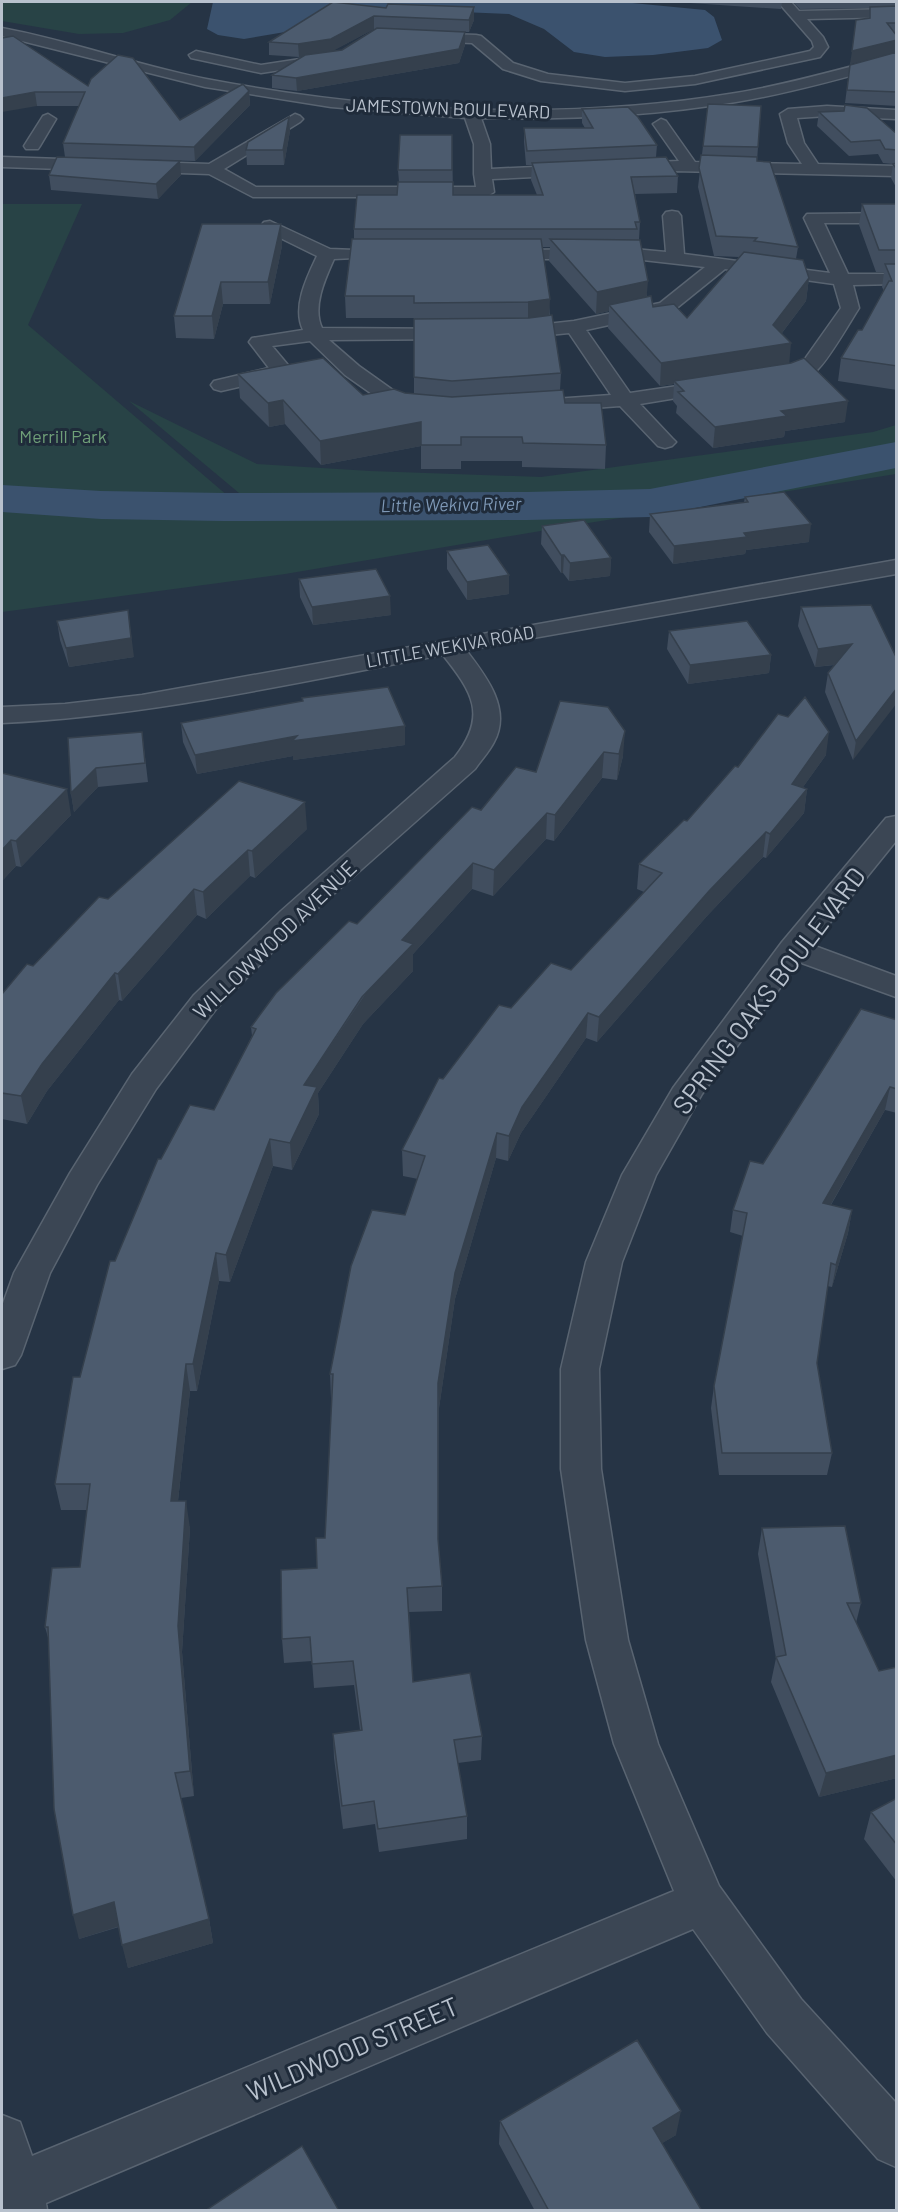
<svg xmlns="http://www.w3.org/2000/svg" width="898" height="2212" font-family="Barlow,sans-serif">
  <style>
    .green { fill: #284346 }
    .water { fill: #3b526e }
    .lines { fill: none; stroke-linecap: round; stroke-linejoin: round }
    .river { fill: #3b526e; fill-rule: evenodd }
    .minor-casing { stroke: #596471; stroke-width: 3 }
    .minor { fill: #3b4654; fill-rule: evenodd }
    .wall { fill: #414e5f; fill-rule: evenodd }
    .shaded-wall { fill: #35404d }
    .building { fill: #4c5b6e; stroke: #35404d; stroke-width: 1.5 }
    .labels { text-anchor: middle; dominant-baseline: central; stroke-width: 6; stroke-linejoin: round; paint-order: stroke }
    .far-street-label { font-size: 18px; fill: #b8c1cd; stroke: #1f2b3a }
    .far-park-label { font-size: 18px; fill: #6f9f78; stroke: #1f2b3a }
    .far-water-label { font-size: 18px; font-style: italic; fill: #7e98b6; stroke: #1f2b3a }
    .street-label { font-size: 21px; fill: #b8c1cd; stroke: #1f2b3a }
    .near-street-label { font-size: 26px; fill: #b8c1cd; stroke: #1f2b3a }
  </style>
  <rect width="100%" height="100%" fill="#263445"/>
  <path class="green" d="M2 2H192L170 20 123 33 79 34 2 21Z
    M2 204H82L28 325 235 502H140L2 494Z
    M129 401 257 464 370 471 541 477 873 432 896 425V474L582 524 285 574 2 612V500L138 507H234L245 503V498Z"/>
  <path class="water" d="M213 2H622L705 10 714 17 722 40 708 48 653 55 605 57 574 52 544 29 509 14 438 11 319 12 285 32 244 39 218 35 207 29Z"/>
  <g class="lines">
    <path class="river" d="M896 442V468L650 517 527 520 223 521 101 519 2 512V485L101 491 223 493 527 492 650 489Z"/>
    <g class="minor-casing">
      <path id="minor" d="M778 2H791L799 11 896 9V17L807 19 823 37 828 47 820 57 695 84 625 91 541 81 503 69 472 43 420 41 413 37 420 33 476 35 481 36 513 63 548 74 625 83 695 76 810 51 814 47 812 41Z
        M2 28C71 41 137 65 206 79 379 112 562 122 736 93 791 84 843 68 896 55V63C844 78 790 93 736 102 652 116 566 120 481 118L490 144 491 169 576 165 584 170 576 175 492 179 494 192 486 197H253L209 174 2 167V157L209 164 295 114 300 116 303 119 300 122 224 169 256 187H476L474 174V144L465 118 331 107 205 87 2 36Z
        M196 51 261 65 333 54 340 58 333 62 261 73 191 58 189 55Z
        M827 106 896 110V119L827 116 797 118 804 143 818 164 896 166V176L673 171 628 173 620 168 628 163 679 161 653 124 661 119 666 121 695 162 802 164 788 143 780 114 788 109Z
        M48 114 56 119 40 146 38 149H26L24 146 43 116Z
        M672 211 678 212 681 216 684 254 830 273 804 218 807 214 896 213V223H824L848 274H896V284L853 285 859 308C850 322 828 361 816 371 807 379 774 385 762 382L759 378 762 374 784 370 802 363 841 308 834 284 725 269 673 311 586 330 630 393 718 380 725 382 728 386 725 390 640 404 672 438 676 442 672 446 665 448 658 446 620 406 540 412 533 410 530 406 533 402 540 400 611 395 569 333 509 339 502 337 499 333 502 329 574 321 660 303 705 267 634 259H500L494 258 491 254 494 250 634 249 666 252 663 216 666 212Z
        M270 221 330 249 355 250 358 254 355 258 334 259C325 279 312 307 322 328L467 329 470 333 467 337 460 339 329 340 359 366 411 403 427 406 430 410 427 414 420 416 399 413 345 375 310 341 272 346 293 371 290 375 221 391 214 389 211 385 214 381 269 368 249 342 252 338 303 330C292 307 307 277 317 256L264 230 261 226 264 222Z
        M896 560V574L466 650C486 676 512 709 494 742 489 752 481 760 475 769L301 923 216 1009 156 1089 97 1185 50 1273 21 1355 15 1365 2 1369V1306L14 1273 70 1173 132 1074 194 995 281 911 455 757C488 715 472 692 443 655 297 682 151 716 2 723V707L65 704 142 695Z
        M896 816V841L812 945 896 976V997L799 962 702 1094 656 1175 622 1262 599 1369 601 1469 628 1640 658 1744 719 1886 801 1999 896 2103V2167L878 2159 767 2033 693 1929 46 2203 47 2210H2V2115L20 2122 32 2156 674 1891 614 1744 586 1640 561 1469V1369L586 1262 622 1175 673 1088 782 942 886 818Z"/>
    </g>
    <use href="#minor" class="minor"/>
  </g>
  <path class="wall" d="M675 2H782L781 9Z
    M793 2H897V106L845 103 850 65 881 56 850 64 869 18 870 8 800 9Z
    M474 7V20L469 32H465V45L459 63 297 91 272 88V75L304 56 299 57 269 55V42L386 8ZM374 29H377L342 50 332 51Z
    M2 38 88 86 180 120 249 91 250 105 195 161 65 157 63 143 79 106H37Z
    M761 106 757 161 798 247 796 259 809 278 806 301 782 333 789 363 845 422 785 431 784 437 713 448 676 413 677 406 673 401 674 384 660 386 608 328 609 311 596 314 549 261 550 247H543L550 315 561 373 560 390 565 403 606 445 605 469 522 467V461H461V469H421V446L321 465 285 424 269 427 240 398 238 374 363 395 405 393 414 394V318H346L345 296 354 239V229L397 195 399 182 398 170 452 135 453 195H537L531 180 532 165H526L524 142V128H585L582 123V109L657 145 656 157 678 176 677 193 635 194 640 222 639 240 647 297 653 307 687 318 739 257 714 256 698 187 703 146Z
    M819 112 897 134V189L891 178 893 164 883 163 878 154 849 156 817 126Z
    M289 117 290 131 284 165H247L246 150Z
    M49 175H181L158 199 51 190Z
    M862 204H897V390L838 381 841 358 862 330 884 291 882 287 884 272H876L859 225Z
    M281 224 282 246 270 304H223L214 339 176 338 174 316Z
    M745 497 809 542 746 550 745 554 673 564 649 532 650 514 744 502Z
    M542 526 611 558 610 576 569 581 563 573H561L541 544Z
    M447 551 509 594 467 600 447 569Z
    M299 579 391 615 313 625 300 597Z
    M801 607 897 659 853 760 825 692 828 673 835 665 815 667 798 626Z
    M57 621 134 657 69 667 60 640Z
    M669 631 771 655 769 673 688 684 667 649Z
    M302 698 405 726V745L293 760V756L197 774 183 742 181 723 303 701Z
    M560 701 623 756 617 780 602 778 554 841 546 839 493 896 472 889 413 954V971L363 1024 318 1093 319 1114 292 1170 273 1166 230 1282 219 1281 197 1391H190L178 1501 190 1528 182 1652 194 1796 181 1798 209 1919 213 1943 128 1968 119 1927 79 1939 49 1641 45 1627 80 1567 87 1510H61L55 1484 80 1377 115 1261 161 1159 214 1110 252 1036 251 1027 357 924 481 810 536 772Z
    M142 732 148 782 98 787 74 812 71 793 68 738Z
    M826 755 803 787 807 789 804 813 766 858 763 857 707 916 597 1042 586 1038 521 1133 508 1161 496 1158 455 1299 439 1408 438 1542 442 1586V1611L409 1612 413 1682 482 1736 481 1760 458 1763 467 1816V1839L379 1852 375 1824 343 1829 334 1758 333 1734 360 1730 354 1685 314 1688 312 1661 284 1663 282 1639 317 1568 325 1538 332 1399H331L330 1374 405 1215 418 1179 403 1176 402 1150 443 1079 511 1008 571 970 644 892 637 889 639 864 687 821 738 767Z
    M2 773 71 815 21 867 16 866 2 881Z
    M307 829 255 878 250 876 206 919 197 915 122 1001 119 1000 47 1091 27 1124 2 1119V994L108 899Z
    M897 1020V1113L885 1110 831 1205 852 1210 848 1233 832 1287 827 1286 817 1363 832 1453 827 1475H719L711 1408 714 1386 743 1236 730 1232 733 1210 763 1164Z
    M762 1528 861 1603 856 1623 879 1671 897 1667V1778L819 1797 771 1682 776 1658 758 1554Z
    M897 1798V1882L864 1839 871 1812Z
    M500 2121 676 2135 662 2143 702 2211H535L499 2144Z"/>
  <path class="shaded-wall" d="M474 7V20L469 32V20Z
    M374 16V29L331 52 299 57 298 44Z
    M465 32V45L459 63 297 91 296 78Z
    M897 40 895 53 850 64 852 51Z
    M249 91 250 105 195 161 194 147Z
    M35 92 37 106 2 112V98Z
    M289 117 290 131 284 165 283 150Z
    M180 161 181 175 158 199 156 184Z
    M281 224 282 246 270 304 268 282Z
    M809 278 806 301 772 346 791 343 789 366 674 381V384L660 386 661 363 773 325Z
    M648 281 646 304 609 305V311L596 314 597 292Z
    M221 282 223 304 214 339 212 316Z
    M550 299 549 322 528 325V302Z
    M283 400 285 424 269 427 268 403Z
    M848 401 845 422 785 431 784 437 713 448 715 427 781 411Z
    M421 422V446L321 465 320 441Z
    M811 524 809 542 746 550 745 554 673 564 674 546 744 533Z
    M561 555H564L563 573H561Z
    M611 558 610 576 569 581 570 563Z
    M509 575V594L467 600V582Z
    M390 596 391 615 313 625 312 607Z
    M128 610 134 657 69 667 66 648Z
    M852 644 849 663 815 667 818 649Z
    M771 655 769 673 688 684 690 665Z
    M897 688V703L853 760 856 741Z
    M405 726V745L293 760V756L197 774 195 755 297 736Z
    M625 731 623 756 617 780 619 754Z
    M829 732 826 755 788 808 792 784Z
    M604 752 602 778 554 841 555 815Z
    M96 768 98 787 74 812 71 793Z
    M67 789 71 815 21 867 16 841Z
    M807 789 804 813 766 858 770 834Z
    M305 802 307 829 255 878 252 851Z
    M547 813 546 839 493 896 494 870Z
    M766 832 763 857 707 916 597 1042 599 1017 709 891Z
    M11 840 16 866 2 881V850Z
    M248 850 250 876 206 919 203 892Z
    M473 863 472 889 413 954V971L363 1024 318 1093 319 1114 292 1170 290 1143 304 1085 402 940Z
    M194 889 197 915 122 1001 118 974Z
    M115 973 119 1000 47 1091 27 1124 21 1096 42 1064Z
    M588 1013 586 1038 521 1133 508 1161 509 1136 522 1107Z
    M890 1087 885 1110 819 1225 823 1203Z
    M497 1133 496 1158 455 1299 439 1408 438 1383 455 1273Z
    M270 1139 273 1166 230 1282 226 1255Z
    M852 1210 848 1233 832 1287 836 1265Z
    M216 1253 219 1281 197 1391 193 1364Z
    M186 1364 190 1391 175 1528 171 1501Z
    M186 1501 190 1528 182 1652 194 1796 190 1771 178 1626Z
    M897 1755V1778L819 1797 826 1773Z
    M114 1902 120 1926 79 1939 73 1915Z
    M209 1919 213 1943 128 1968 122 1945Z
    M681 2111 676 2135 649 2151 653 2128Z"/>
  <path class="building" d="M333 2 386 8 388 4 474 7 469 20 374 16 331 39 298 44 269 42Z
    M897 6V23H887L897 36V40L852 51 856 20 870 18V7Z
    M377 28 465 32 459 49 296 78 272 75 305 55 342 50Z
    M13 36 88 86 91 79 118 55 133 58 180 120 243 84 249 91 194 147 63 143 85 92H35L2 98V38Z
    M897 52V92L847 90 850 65Z
    M708 104 761 106 758 147 703 146Z
    M845 105 867 108 897 134V150L885 149 880 140 851 142 819 112 844 111Z
    M628 107 638 117 657 145 527 151 524 128H593L582 109Z
    M289 117 283 150H246L248 142Z
    M400 135H452V170H398Z
    M701 155 757 157V161L770 162 798 247 754 241 757 238 716 236 699 168Z
    M57 157 180 161 156 184 49 175Z
    M666 157 678 176 631 177 640 222H635L637 229H354L357 195H397L398 182H453V195H543L532 163Z
    M897 163V170L893 164Z
    M862 204H897V250H879Z
    M202 224H281L268 282H221L212 316H174Z
    M352 239H541L550 299 528 302 414 303V296H345Z
    M550 239 640 240 648 281 597 292Z
    M744 252 803 260 809 278 773 325 791 343 661 363 609 305 651 296 653 307 674 304 687 318Z
    M885 264H897V366L841 358 858 330H862L889 281H892Z
    M552 315 561 373 452 381 414 377V319L529 318Z
    M323 358 363 395 394 389 405 393 452 397 563 390 565 403H601L606 445 523 443 522 437H461V445H421V422L320 441 283 400 268 403 238 374Z
    M804 358 848 401 781 411 787 416 715 427 678 392 684 391 674 381 791 363Z
    M784 492 811 524 744 533 747 537 674 546 650 514 748 502 745 497Z
    M584 520 611 558 570 563 564 555H561L542 526Z
    M488 545 509 575 467 582 447 551Z
    M376 569 390 596 312 607 299 579Z
    M871 605 897 659V688L856 741 828 673 852 644 818 649 801 607Z
    M128 610 131 638 66 648 57 621Z
    M747 621 771 655 690 665 669 631Z
    M388 687 405 726 292 741 297 736 195 755 181 723 303 701 302 698Z
    M805 697 829 732 792 784 807 789 770 834 766 832 709 891 599 1017 588 1013 522 1107 509 1136 497 1133 455 1273 438 1383V1539L442 1586 407 1588 413 1682 470 1673 482 1736 454 1740 467 1816 378 1829 374 1801 342 1806 333 1734 362 1730 353 1661 312 1664 310 1637 282 1639 281 1570 317 1568 316 1538H325L333 1374H330L351 1266 372 1210 405 1215 425 1156 402 1150 439 1078 443 1079 499 1005 511 1008 551 963 571 970 662 873 639 864 684 820 687 821 735 766 738 767 778 714 788 717Z
    M560 701 608 707 625 731 619 754 604 752 555 815 547 813 494 870 473 863 402 940 413 944 362 997 304 1085 317 1087 290 1143 270 1139 226 1255 216 1253 193 1364H186L171 1501H186L178 1626 190 1771 175 1773 209 1919 122 1945 114 1902 73 1915 54 1809 48 1627H45L52 1568 80 1567 90 1484H55L73 1377H80L110 1261H115L158 1159H161L190 1105 214 1110 256 1029 251 1027 276 993 349 921 357 924 472 807 481 810 516 767 536 772Z
    M142 732 145 763 96 768 71 793 68 738Z
    M2 773 67 789 16 841 11 840 2 850Z
    M239 781 305 802 252 851 248 850 203 892 194 889 118 974 115 973 42 1064 21 1096 2 1093V994L27 964 33 966 99 897 108 899Z
    M861 1009 897 1020V1089L890 1087 823 1203 852 1210 836 1265 831 1263 817 1363 832 1453H722L714 1386 747 1213 733 1210 750 1161 763 1164Z
    M845 1526 861 1603H847L879 1671 897 1667V1755L826 1773 776 1657 786 1655 762 1528Z
    M897 1798V1845L871 1812Z
    M637 2040 681 2111 653 2128 702 2211H549L500 2121Z
    M302 2146 339 2211H205Z"/>
  <g class="labels">
    <g class="far-street-label">
      <text transform="translate(448 108) rotate(2)">JAMESTOWN BOULEVARD</text>
      <text transform="translate(450 646) rotate(-10)">LITTLE WEKIVA ROAD</text>
    </g>
    <g class="far-park-label">
      <text x="63" y="436">Merrill Park</text>
    </g>
    <g class="far-water-label">
      <text transform="translate(451 504) rotate(-1)">Little Wekiva River</text>
    </g>
    <g class="street-label">
      <text transform="translate(274 939) rotate(-44)">WILLOWWOOD AVENUE</text>
    </g>
    <g class="near-street-label">
      <text transform="translate(768 990) rotate(-53)">SPRING OAKS BOULEVARD</text>
      <text transform="translate(352 2048) rotate(-23)">WILDWOOD STREET</text>
    </g>
  </g>
  <rect width="898" height="2212" fill="none" stroke="#b8c1cd" stroke-width="6"/>
</svg>
